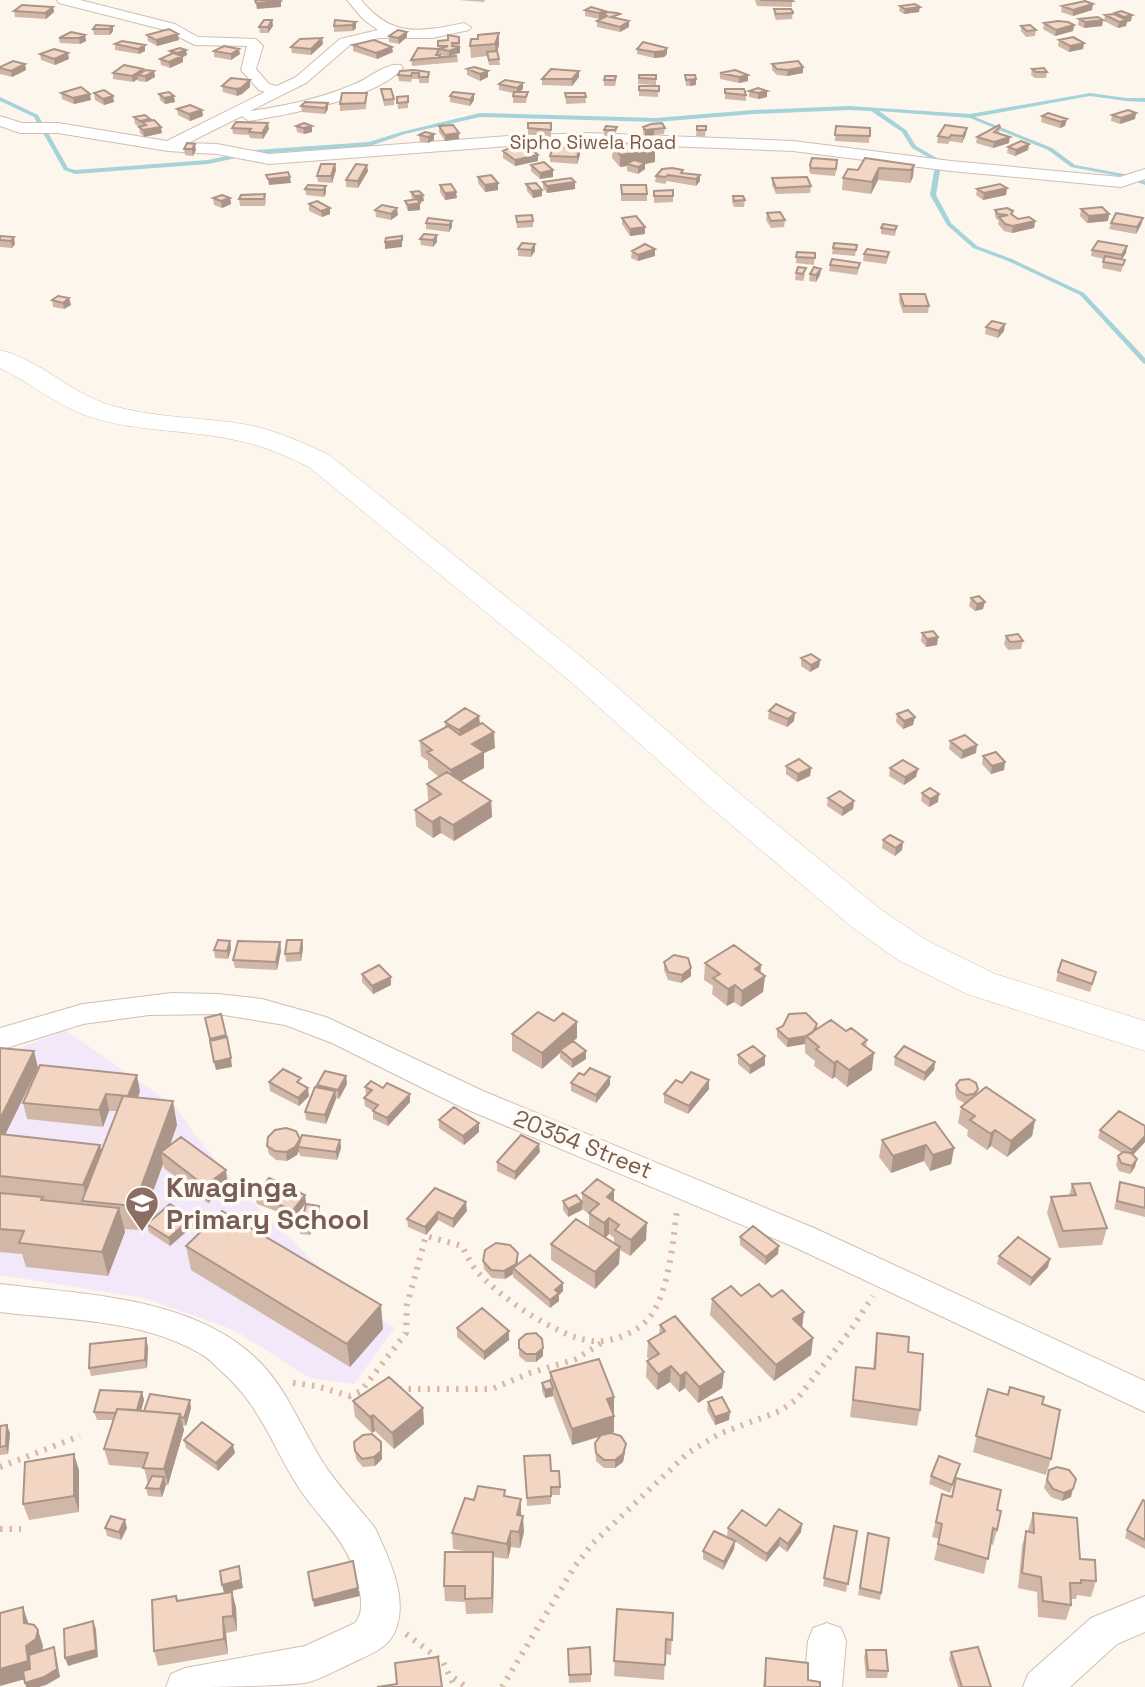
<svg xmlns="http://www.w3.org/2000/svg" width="1145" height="1687" font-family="'Space Grotesk',sans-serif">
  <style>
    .education { fill: #f3e8fa }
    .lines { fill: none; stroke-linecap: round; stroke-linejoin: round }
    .stream { fill: #a5d3da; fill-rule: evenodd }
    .street-casing { stroke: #d1beb0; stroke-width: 2 }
    .secondary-casing { stroke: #d6c0b0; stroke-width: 1 }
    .path { stroke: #d9b8a5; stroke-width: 6; stroke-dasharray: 2.5 7; stroke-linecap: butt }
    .street { fill: #fff; fill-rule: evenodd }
    .secondary { fill: #fff; fill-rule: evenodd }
    .wall { fill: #d1b7a8; fill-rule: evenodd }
    .shaded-wall { fill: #aa9588 }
    .building { fill: #f3d5c3; stroke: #aa9588; stroke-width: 2 }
    .labels { text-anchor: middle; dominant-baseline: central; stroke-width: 7; stroke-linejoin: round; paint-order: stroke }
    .far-street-label { font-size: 19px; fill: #7a5c4d; stroke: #fffaf3 }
    .street-label { font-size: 23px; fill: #7a5c4d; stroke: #fffaf3 }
    .near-education-label { font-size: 28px; font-weight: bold; fill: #785e54; stroke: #fffaf3; text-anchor: start }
  </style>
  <rect width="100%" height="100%" fill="#fdf6ec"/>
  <path class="education" d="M65 1030 175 1106 196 1136 241 1191 354 1301 395 1328 354 1384 310 1378 234 1330 144 1298 0 1275V1056Z"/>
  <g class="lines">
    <path class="stream" d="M1090 93 1126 98H1145V102L1126 101 1090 96 975 117 1052 148 1075 165 1124 174 1145 181V185L1123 177 1071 167 1048 150 970 118 879 111 906 130 916 146 942 161 937 162 912 148 902 132 871 111 849 110 753 114 656 122 480 117 405 134 370 146 255 154 208 164 75 174 64 170 34 117 0 101V97L38 115 68 168 75 170 208 160 255 150 369 142 401 132 480 113 656 118 753 110 849 106 970 114Z
      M937 169 940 171 936 195 951 223 977 246 1012 259 1084 293 1145 358V364L1143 363 1080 295 1008 261 973 248 947 225 930 195 934 171Z"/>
    <g class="street-casing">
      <path id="street" d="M57 0H80L175 24 198 37 256 39 263 46 256 69 269 84 277 86 296 77 340 39 378 30 363 19 347 0H361C392 38 420 32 464 23L471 27 469 30 432 38H379L350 45 306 83 250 111C287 106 323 98 357 83 369 78 387 62 401 65L403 68C375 99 290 114 249 121L242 116 188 143 217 144 269 154 509 136 587 133 793 141 951 161 1120 177 1145 169V179L1121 187 951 171 793 151 587 143 509 146 269 164 217 154 168 151 58 133H20L0 126V116L22 123H58L167 141 265 92 259 90 241 70 247 46 195 45 165 30 59 3Z
        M172 993 218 994 262 999 326 1017 483 1091 814 1228 1145 1381V1412L792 1246 461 1107 332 1043 285 1025 218 1014 149 1015 83 1024 0 1050V1028L83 1004Z
        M0 1284C88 1295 205 1297 267 1370 290 1397 303 1431 322 1461 337 1485 358 1506 375 1528 388 1557 407 1594 397 1626 391 1647 373 1653 354 1662 338 1669 322 1679 305 1683 263 1687 209 1687 166 1687L171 1674 185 1668 305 1646 355 1623C362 1615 362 1603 360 1593 352 1542 323 1525 297 1485 271 1443 260 1405 221 1371 215 1366 209 1358 201 1354 142 1319 66 1320 0 1312Z
        M1145 1596V1632L1117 1644 1070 1687H1023L1028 1674 1091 1618Z
        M827 1623 841 1628 846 1641 842 1687H804L808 1641 813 1628Z"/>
    </g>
    <g class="secondary-casing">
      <path id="secondary" d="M0 350C41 360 70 393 110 405 153 418 199 417 243 424 273 429 302 442 329 455L595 668 735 790 880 909 926 940 995 974 1145 1021V1051L967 994 898 960 852 927 709 806 571 682 309 467C288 457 267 447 244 442 193 429 140 433 90 417 56 405 31 383 0 368Z"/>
    </g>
    <path class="path" d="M293 1383 316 1386 350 1396 361 1391 406 1333 407 1305 426 1236 462 1246C466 1254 470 1262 475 1269 497 1296 557 1337 592 1341 612 1343 636 1333 649 1318 669 1294 673 1240 677 1210
      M399 1389H492L530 1373 576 1359 603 1342
      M0 1467 80 1436
      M0 1529H21
      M406 1634 443 1662 455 1687
      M454 1678 466 1687
      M502 1687 575 1566 593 1543 688 1453 719 1434 780 1411 797 1399 850 1331 873 1296"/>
    <use href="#street" class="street"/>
    <use href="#secondary" class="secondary"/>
  </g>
  <path class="wall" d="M459 0H485L484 2Z
    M755 0H792V7L757 6Z
    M900 6 919 12 904 14 899 11Z
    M1062 6 1092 10 1073 16 1061 12Z
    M53 7 54 12 46 19 15 17 14 11Z
    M774 9 793 12 792 19 776 20 774 15Z
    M585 10 605 13 620 19 629 21V27L620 32 597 27V21L604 18V17L599 19 585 16Z
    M1115 13 1132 15 1131 21 1127 22 1126 26 1118 28 1104 21 1105 15 1115 14Z
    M1079 19 1103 20 1102 26 1084 28 1078 25Z
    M272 20 273 26 268 33H260L259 27Z
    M356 22V28L353 31 334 32V26Z
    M1044 23 1074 25 1073 31 1055 36 1043 29Z
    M113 26V31L110 35H94L93 29Z
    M1021 26 1036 30 1035 36 1026 37 1021 31Z
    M407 32V37L399 44 389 42V36Z
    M499 33V45L497 52 499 59 500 65H489L487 56 471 58 470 46 478 39Z
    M85 35 86 41 80 44 60 43 59 38Z
    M147 35 179 40 157 46 148 41Z
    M459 37 460 53 449 56 440 55 439 52 440 57 457 56 458 62 412 66 411 60 439 49 438 41 448 40Z
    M322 38 323 44 311 55 292 53 291 47Z
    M1059 40 1084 43 1083 49 1069 52 1058 46Z
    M122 41 145 51 139 54 115 50V44Z
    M353 45 393 52 377 59 353 51Z
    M667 48V54L664 57 654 58 637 54V49Z
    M186 50 187 55 183 57V62L170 68 161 65 160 59 170 55V51Z
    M214 51 240 54 231 60 214 57Z
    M40 54 69 59 55 65 41 60Z
    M25 64 26 70 12 77 0 74V67Z
    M772 64 803 67V73L787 76 777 75 772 70Z
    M143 69 144 71H154L155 77 146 82 138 81V79L133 82 113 79V73Z
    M467 69 488 71V77L480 81 467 75Z
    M1032 69 1047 72 1046 78H1035L1031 75Z
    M735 70 748 81 739 83 720 79V73Z
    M400 71 429 72V83H419V79H412L411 82 399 81 398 75Z
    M639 75H656V85L638 84Z
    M685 75 696 85 686 86Z
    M616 76V82L615 86H604V80Z
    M579 77 572 86 542 85V79Z
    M250 80V87L242 94 237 96 223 92 222 86Z
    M499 84 523 89 519 92H528L526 103H513V93L499 90Z
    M639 86H659L658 97 639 96Z
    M381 89 394 99V105L384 106Z
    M725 89 746 95V101L725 99Z
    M749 91H767V97L758 99 749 97Z
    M61 93 91 100 74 104 62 99Z
    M94 93 114 102 104 105 95 100Z
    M367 93 366 109 340 111V104Z
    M565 93H585L586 103 566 104Z
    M159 94 175 102 165 104 160 100Z
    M408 96V108L398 109 397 97Z
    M450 96 474 100 470 106 450 102Z
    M305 102 328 109 325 114 302 112 301 106Z
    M177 109 202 110 203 116 190 121 178 115Z
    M1048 113 1065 126 1060 128 1041 122 1042 116Z
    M1136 113 1135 119 1120 124 1111 121 1112 115Z
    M134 117 150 121 162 133 144 137 140 133 139 127 135 124Z
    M528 123H551V137L528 134Z
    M296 126 312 132 304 134 297 132Z
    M439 126 459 139 445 141 439 132Z
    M697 126H706L705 137 696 136Z
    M836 126 870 128 869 143 835 141Z
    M617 127 616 133 615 137 604 136V130Z
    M643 127 665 128 664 134 645 136 643 133Z
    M1000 127 999 133 1009 143 993 148 976 143 977 137Z
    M232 128 269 129 263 139 250 138 249 135 233 134Z
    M425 132 434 140 428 143 420 142 419 135Z
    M966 134 962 143 950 141 948 144 937 143 938 136Z
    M1029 144 1028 150 1015 156 1007 153 1008 147Z
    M613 145 655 162 645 164V169L638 174 627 171V166L620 167 612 158Z
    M184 149 196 150 193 156 185 155Z
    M503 151 538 161 515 166 503 158Z
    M580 155 577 164 550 162V156Z
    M335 164 336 170 332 183 318 182 317 176Z
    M531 165 553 170V177L540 179 531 171Z
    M810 165 837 166 835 176 811 174 809 171Z
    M914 165 913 177 910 183 878 180 871 194 842 190 843 178 858 170Z
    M368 171 358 188 346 187V180Z
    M683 173 700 175V181L696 186 667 181 665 184 655 182 656 176Z
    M478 177 498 190 485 192 478 183Z
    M772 178 811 186 810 193 776 194 772 185Z
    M543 182 575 189 547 193 543 188Z
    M526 184 542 190V196L533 198 527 191Z
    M440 185 457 198 445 200 440 192Z
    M621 185 647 194V201H621Z
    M326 186V193L324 197 306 195 305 189Z
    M1007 188 1006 195 983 200 976 195 977 189Z
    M673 190V202L654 203V191Z
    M411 192 424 201 419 202 420 210 408 211 406 207 405 201 412 200Z
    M265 194 266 201 265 206H240L239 199Z
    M733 196 745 200 744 207H734L732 202Z
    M213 198H230L231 204 222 208 214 205Z
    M309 204 330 208V214L322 217 309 211Z
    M1081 209 1109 214 1108 221 1087 223 1080 216Z
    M375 210 398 215 391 220 376 217Z
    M995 210 1013 211 1012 216 1018 219 1035 221 1034 228 1012 233 1004 231 998 224 999 220H997L995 216Z
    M767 213 785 220 784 227 771 228 766 220Z
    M516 216 533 221V227L517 228Z
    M622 218 645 227V234L630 236 622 224Z
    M1143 218 1141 225 1136 234 1109 229 1111 223Z
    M452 221V227L449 232 426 229V223Z
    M897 226 895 236 881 234V228Z
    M437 235V242L433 247 421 245 420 239Z
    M0 236 15 244 12 248 0 247Z
    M857 245 855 256 832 254 833 248Z
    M518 249 535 251 531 257 518 256Z
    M1092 250 1126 253 1122 259 1125 260 1121 272 1102 268 1104 259 1091 256Z
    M632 251 655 256 638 261 631 258Z
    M797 252 815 253 814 265 796 263Z
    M889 252 888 259 886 264 863 261 864 254Z
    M860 263 859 269 857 275 829 271 830 265Z
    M798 267 805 275 803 281 795 280 796 273Z
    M821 269 820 275 816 282 809 281 810 274Z
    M900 294 929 306 928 313H903L899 301Z
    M69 298 71 305 64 309 53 307 52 300Z
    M986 327 1004 331 998 338 985 334Z
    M971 598 983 609 975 611 969 606Z
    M922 633 938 637 937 645 926 647 921 641Z
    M1006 636 1023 641 1021 649 1008 650 1004 644Z
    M801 658 820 660 819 667 810 672 801 666Z
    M769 711 794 721 787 727 768 719Z
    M897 714 913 725 903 729 896 722Z
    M445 722 480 724 476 726 495 748 484 753V768L461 781 491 801 492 817 454 841 441 833 433 838 416 826 415 810 429 801 428 800 427 784 439 777 428 768V761L421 756 420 741 445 728Z
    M950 741 976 753 961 759 949 749Z
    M983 756 1005 762 1004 770 991 774 982 764Z
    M786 766 811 768 810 776 797 782 786 774Z
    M890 768 918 769 916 777 904 785 889 776Z
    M922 793 938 802 929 807 921 801Z
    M828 798 854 801 853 809 842 816 827 806Z
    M883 840 903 842 902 850 895 856 882 848Z
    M302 940 303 948 301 961 286 962 285 954Z
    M230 941 231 949 228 959 215 958 214 950Z
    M280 942 281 951 277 970 235 968 233 960Z
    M664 962 691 968V976L681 983 668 980 664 970Z
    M705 963 761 965 760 972 765 976 763 992 741 1007 734 1002 727 1006 712 994 713 986 704 980Z
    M1058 972 1094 980 1090 992 1056 981Z
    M362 974 391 977V985L373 994 362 982Z
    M817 1024V1030L846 1031 867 1040 866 1047 872 1070 847 1087 835 1077 832 1079 814 1066 815 1061 805 1053V1044L787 1047 777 1037V1029Z
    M512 1034 577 1038 573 1041 586 1059 572 1068 560 1058V1053L542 1069 512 1051Z
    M0 1048 34 1051 38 1068 5 1135 100 1145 101 1152 117 1111H109L103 1127 27 1119 23 1103 140 1091 138 1098 177 1125 170 1145 228 1186 208 1203 164 1168 163 1164 139 1230 124 1229 125 1232 108 1276 26 1267 22 1254 0 1252Z
    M738 1055 765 1065 750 1074 738 1064Z
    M895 1057 935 1062 934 1070 924 1081 894 1065Z
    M346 1076 347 1084 339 1099 336 1098 326 1124 306 1120 305 1112 317 1088V1085Z
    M709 1080V1089L688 1114 664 1103V1094Z
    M269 1082 309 1096 299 1106 270 1091Z
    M571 1083 610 1085 596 1103 571 1091Z
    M956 1085 978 1089 977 1094 1035 1120 1032 1136 1007 1157 991 1146 987 1150 967 1136 968 1130 958 1123 961 1107 966 1103H964L957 1099 955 1093Z
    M365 1087 383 1088 410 1094V1102L388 1126 373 1119V1111L365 1106 364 1098 366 1095Z
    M439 1120 479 1132 464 1145 439 1128Z
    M1145 1126V1142L1133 1155 1135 1167 1130 1174 1119 1171 1116 1165 1118 1156 1122 1153 1098 1138 1100 1130Z
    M300 1139V1142L340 1140 341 1148 337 1160 300 1156 299 1151 297 1155 287 1161 276 1160 269 1154 267 1146Z
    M882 1140 954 1148 951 1164 930 1171 924 1161 891 1173 879 1157Z
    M540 1152 515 1180 497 1171V1162Z
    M1120 1182 1145 1188V1217L1114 1209Z
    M1072 1184 1107 1228 1102 1245 1059 1248 1047 1213 1051 1197 1069 1196Z
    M435 1188 467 1211 453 1228 438 1220 426 1235 408 1227 407 1219Z
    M582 1193 614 1202 646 1240 630 1256 620 1250 619 1264 595 1289 551 1260V1244L589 1228V1214L582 1209 568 1217 563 1210V1201H582ZM609 1234 614 1238V1244L605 1238Z
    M305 1195 306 1203 294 1218 257 1204 255 1196Z
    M304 1213 320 1214 317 1223 312 1222 313 1227 310 1235 300 1234 299 1226 304 1218Z
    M191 1218 193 1226 170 1246 149 1232 147 1224Z
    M740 1237 778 1254 765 1265 740 1245Z
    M186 1246 383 1329 350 1367 191 1270Z
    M518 1253 517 1265 563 1283V1291L559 1295V1301L550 1308 513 1277V1274L505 1279 492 1278 484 1269 483 1261Z
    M999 1256 1048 1267 1030 1286 997 1264Z
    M741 1296 802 1328 813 1338 811 1355 774 1381 710 1315 712 1299Z
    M660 1325 724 1372 722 1388 698 1403 685 1388 679 1392 670 1382 657 1390 646 1377 647 1361 650 1360 647 1357 648 1341 659 1335Z
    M457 1328 509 1331V1340L484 1360 457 1337Z
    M877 1333 908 1352 920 1410 917 1426 850 1417 856 1367 873 1369 875 1349Z
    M519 1340 543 1356 536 1362H526L519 1356Z
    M148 1347 147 1368 91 1376 89 1368Z
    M550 1372 614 1413V1432L612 1433 625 1452 623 1462 615 1468H604L596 1461 595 1443 599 1437 572 1445 553 1396 545 1398 542 1391V1383L550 1380Z
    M988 1389 1042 1404 1051 1459 1046 1475 973 1452Z
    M142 1392 144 1400 141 1411 191 1408 186 1426 183 1425 184 1430 168 1485H166L162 1497 148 1496 146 1488 148 1484 144 1468 109 1465 104 1449 113 1420H97L94 1412Z
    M353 1401 423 1408 424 1424 394 1449 375 1431 372 1433 355 1417Z
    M708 1402 729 1420 715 1425 707 1410Z
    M0 1426 10 1433 8 1454 0 1455Z
    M184 1440 235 1453 218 1471 186 1448Z
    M354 1442 382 1450V1459L375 1466 363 1467 356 1459Z
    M524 1456 551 1471 560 1487V1495H551V1504L527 1506Z
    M79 1470V1512L29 1520 23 1504Z
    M1049 1470 1071 1497 1062 1501 1051 1497 1044 1488Z
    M958 1472 950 1493 929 1484 931 1476Z
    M505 1490V1496L521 1516 524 1532 520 1548 511 1547 508 1559 493 1557V1613L466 1614 465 1602 445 1601 444 1586 470 1552 453 1549 452 1533 474 1500Z
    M942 1494 997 1510V1530L993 1545 990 1544 984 1574 934 1560 939 1539 932 1537Z
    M1145 1501V1549L1125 1538 1127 1530Z
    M1033 1513 1080 1559 1096 1581 1091 1597 1077 1595 1076 1599H1070L1071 1605 1066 1620 1038 1617 1037 1592 1018 1588 1022 1546 1026 1531H1028Z
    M802 1524 801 1532 787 1552 779 1546 766 1562 727 1536 728 1528Z
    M834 1526 857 1531 846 1592 823 1586Z
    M105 1528H127L121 1540 107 1536Z
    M868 1533 889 1538 880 1600 858 1595Z
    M735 1541 734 1549 723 1570 703 1559V1551Z
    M178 1601 236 1607 237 1631 226 1633 228 1654 158 1666 154 1651Z
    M617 1609 673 1613 671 1655 665 1654 664 1680 614 1676Z
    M568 1649 591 1674V1682L569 1683Z
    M866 1650 888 1671 887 1678H866L864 1657Z
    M951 1652 991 1687H958L949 1659Z
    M766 1658 808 1680 820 1687H763Z"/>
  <path class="shaded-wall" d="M281 1V7L257 9 256 3Z
    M1093 4 1092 10 1073 16V10Z
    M53 7 54 12 46 19 45 13Z
    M920 7 919 12 904 14 905 9Z
    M605 11V15L604 14V17L599 19V13Z
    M1132 15 1131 21 1127 22 1126 26 1118 28 1119 22 1123 21 1124 17Z
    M272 20 273 26 268 33V27Z
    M1103 20 1102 26 1084 28 1085 22Z
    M629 21V27L620 32V27Z
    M356 22V28L353 31 352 25Z
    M1074 25 1073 31 1055 36 1056 30Z
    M113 26V31L110 35 109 29Z
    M407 32V37L399 44 398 38Z
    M499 33V45L496 56 495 44Z
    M178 34 179 40 157 46 156 40Z
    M85 35 86 41 80 44 79 38Z
    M322 38 323 44 311 55V49Z
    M1084 43 1083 49 1069 52 1070 46Z
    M145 45V51L139 54 138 49Z
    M392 47 393 52 377 59 376 53Z
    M460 47V53L449 56V51Z
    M667 48V54L664 57 654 58V52Z
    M239 49 240 54 231 60V54Z
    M186 50 187 55 183 57V62L170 68 169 62 177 53Z
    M68 53 69 59 55 65 54 59Z
    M25 64 26 70 12 77 11 71Z
    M803 67V73L787 76 788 70Z
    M143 69 144 75H137L138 79 133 82 132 76Z
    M154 71 155 77 146 82 145 76Z
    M488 71V77L480 81V74Z
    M579 71V77L572 86V79Z
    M748 75V81L739 83V77Z
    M696 79V85L690 86V80Z
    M250 80V87L242 94 237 96 236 89Z
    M523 83V89L517 94V88Z
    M767 91V97L758 99V93Z
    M90 94 91 100 74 104 73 98Z
    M474 94V100L470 106V100Z
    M113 96 114 102 104 105 103 99Z
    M174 96 175 102 165 104 164 98Z
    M328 103V109L325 114V108Z
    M202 110 203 116 190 121 189 114Z
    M1136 113 1135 119 1120 124 1121 118Z
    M1067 119 1065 126 1060 128 1061 122Z
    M268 123 269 129 263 139 262 133Z
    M312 126V132L304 134 303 128Z
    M161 127 162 133 144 137 143 130Z
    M967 128 966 134 962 143 963 136Z
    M654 129V135L645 136V130Z
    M459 133V139L445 141V135Z
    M434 134V140L428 143V137Z
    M1010 137 1009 143 993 148 994 142Z
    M195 144 196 150 193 156 192 149Z
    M1029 144 1028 150 1015 156 1016 150Z
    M580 148V155L577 164V157Z
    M655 150V162L645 164V169L638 174V167L627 164V166L620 167V155Z
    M538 155V161L515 166V160Z
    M335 164 336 170 332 183 331 176Z
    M367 165 368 171 358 188V181Z
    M914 165 913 177 910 183 911 170Z
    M879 168 878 180 871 194 872 182Z
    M553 170V177L540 179V173Z
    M700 175V181L696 186V179Z
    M290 177 291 183 269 185 268 179Z
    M575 182V189L547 193V186Z
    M498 183V190L485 192V185Z
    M326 186V193L324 197 323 190Z
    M1007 188 1006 195 983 200 984 193Z
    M542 190V196L533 198 532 191Z
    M456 192 457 198 445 200V193Z
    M423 195 424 201 416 203 415 196Z
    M230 198 231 204 222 208 221 201Z
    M420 203V210L408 211V205Z
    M330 208V214L322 217 321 211Z
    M397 208 398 215 391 220V214Z
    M1109 214 1108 221 1087 223 1089 216Z
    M1143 218 1141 225 1136 234 1137 227Z
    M452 221V227L449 232V225Z
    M1035 221 1034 228 1012 233 1013 226Z
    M645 227V234L630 236V229Z
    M437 235V242L433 247V240Z
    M14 237 15 244 12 248 11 241Z
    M402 240V247L385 249V242Z
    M535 244V251L531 257V250Z
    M1127 246 1126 253 1120 262 1122 255Z
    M655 249V256L638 261V255Z
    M821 269 820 275 816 282V275Z
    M69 298 71 305 64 309 63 303Z
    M1005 324 1004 331 998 338 999 331Z
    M985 602 983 609 975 611 977 604Z
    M938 637 937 645 926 647 927 639Z
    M820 660 819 667 810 672 811 665Z
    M795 713 794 721 787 727 788 719Z
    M479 716 480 724 460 738 459 730Z
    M915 717 913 725 903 729 904 721Z
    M494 732 495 748 484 753V768L452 786 451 770 472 744Z
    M977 745 976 753 961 759 963 751Z
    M1005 762 1004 770 991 774 992 766Z
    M811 768 810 776 797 782 798 774Z
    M918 769 916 777 904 785 905 777Z
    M939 794 938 802 929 807 930 799Z
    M491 801 492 817 454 841 453 825Z
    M854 801 853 809 842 816 843 808Z
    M440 817 441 833 433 838 432 822Z
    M903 842 902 850 895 856 896 848Z
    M302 940 303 948 301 961 300 953Z
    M230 941 231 949 228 959 227 951Z
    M280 942 281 951 277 970 276 962Z
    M761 965 760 979 765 976 763 992 741 1007 742 991 755 969Z
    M691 968V976L681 983 682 975Z
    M391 977V985L373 994 372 986Z
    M735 985 734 1002 727 1006 728 989Z
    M577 1022V1038L562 1051 560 1050V1053L542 1069V1053Z
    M817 1024 816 1032 806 1036 805 1044 787 1047 788 1039Z
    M226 1035 228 1043 212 1047 210 1039Z
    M34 1051 38 1068 2 1141 0 1133V1119Z
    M586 1051V1059L572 1068V1060Z
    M874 1053 872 1070 847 1087 849 1070Z
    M765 1056V1065L750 1074V1066Z
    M231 1058 232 1067 216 1070 214 1062Z
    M837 1061 835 1077 832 1079 834 1063Z
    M935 1062 934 1070 924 1081 925 1073Z
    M137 1075 140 1091 132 1113 128 1096Z
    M346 1076 347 1084 339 1099 338 1090Z
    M610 1077V1085L596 1103V1095Z
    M709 1080V1089L688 1114 689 1106Z
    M308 1088 309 1096 299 1106 298 1098Z
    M335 1091 336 1099 326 1124 325 1115Z
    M106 1094 109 1111 103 1127 99 1110Z
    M410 1094V1102L388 1126 387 1118Z
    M173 1101 177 1125 166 1156 161 1152 163 1164 139 1230 134 1206Z
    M1035 1120 1032 1136 1007 1157 1011 1141Z
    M479 1123V1132L464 1145 463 1136Z
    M995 1130 991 1146 987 1150 991 1134Z
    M1145 1136V1142L1130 1158 1132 1150Z
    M300 1139 301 1147H298L299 1151 297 1155 287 1161 286 1152Z
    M340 1140 341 1148 337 1160 336 1152Z
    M539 1144 540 1152 515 1180V1172Z
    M100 1145 106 1169 87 1202 83 1185Z
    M926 1145 924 1161 891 1173 893 1156Z
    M954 1148 951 1164 930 1171 933 1155Z
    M1137 1159 1135 1167 1130 1174 1132 1166Z
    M226 1170 228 1186 208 1203 205 1186Z
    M614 1190V1206L607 1197Z
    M305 1195 306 1203 294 1218 293 1210Z
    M466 1202 467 1211 453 1228V1219Z
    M582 1202V1210L568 1217V1209Z
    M319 1206 320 1214 317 1223 316 1215Z
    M119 1208 125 1232 108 1276 102 1252Z
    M438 1212V1220L426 1235 425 1227Z
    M191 1218 193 1226 170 1246 169 1238Z
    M609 1218V1234L604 1239V1223Z
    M312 1219 313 1227 310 1235 309 1227Z
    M647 1223 646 1240 630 1256 631 1240Z
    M779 1246 778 1254 765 1265 766 1257Z
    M620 1247 619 1264 595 1289V1272Z
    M518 1253V1262L516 1273V1271L513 1268V1274L505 1279 504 1271Z
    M1050 1259 1048 1267 1030 1286 1032 1278Z
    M563 1283V1291L559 1295V1301L550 1308V1300L555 1290Z
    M381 1305 383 1329 350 1367 347 1344Z
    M804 1312 802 1328 793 1319Z
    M509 1331V1340L484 1360V1352Z
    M146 1338 148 1347 147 1368 145 1360Z
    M813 1338 811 1355 774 1381 776 1365Z
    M543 1348V1356L536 1362V1354Z
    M671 1366 670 1382 657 1390 658 1374Z
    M686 1372 685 1388 679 1392 680 1376Z
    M724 1372 722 1388 698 1403 699 1387Z
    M553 1388V1396L545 1398V1390Z
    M142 1392 144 1400 138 1422 136 1414Z
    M614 1397V1413L607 1415V1399Z
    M190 1400 191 1408 186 1426 184 1418Z
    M423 1408 424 1424 394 1449 392 1433Z
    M730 1412 729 1420 715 1425V1417Z
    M180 1414 184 1430 168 1485 164 1469Z
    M373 1415 375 1431 372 1433 370 1417Z
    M614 1416V1432L572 1445V1429Z
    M7 1425 10 1433 8 1454 6 1446Z
    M381 1442 382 1459 375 1466 374 1457Z
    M626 1444 625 1452 623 1462 615 1468V1460Z
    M233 1445 235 1453 218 1471 216 1463Z
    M74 1454 79 1470V1512L74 1496Z
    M164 1477 166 1485 162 1497 160 1489Z
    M1073 1489 1071 1497 1062 1501 1064 1493Z
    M521 1499V1515L518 1531 517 1515Z
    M523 1516 524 1532 520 1548 519 1532Z
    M125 1520 127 1528 121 1540 119 1532Z
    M802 1524 801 1532 787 1552 788 1544Z
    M511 1531V1547L508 1559 507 1544Z
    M780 1538 779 1546 766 1562 767 1554Z
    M735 1541 734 1549 723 1570 724 1562Z
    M493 1552 494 1567 493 1613 492 1598Z
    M239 1566 243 1588 224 1593 222 1585Z
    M358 1588 360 1596 314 1607 313 1600Z
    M232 1592 236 1607 237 1631 233 1616Z
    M23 1607 28 1622 30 1638 24 1623Z
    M223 1617 226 1633 228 1654 224 1639Z
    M93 1621 96 1629 98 1657 68 1666 65 1658Z
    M38 1630 43 1646 42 1654 33 1677 0 1686V1669L26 1646Z
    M54 1647 56 1655 60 1677 46 1685 39 1687H26L25 1683Z"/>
  <path class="building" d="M255 0H280L281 1 256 3Z
    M760 0H792L793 1Z
    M1085 1 1093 4 1073 10 1062 6Z
    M915 4 920 7 905 9 900 6Z
    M22 5 53 7 45 13 14 11Z
    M591 7 605 11 599 13 585 10Z
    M774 9H791L793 12V13L776 14Z
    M1121 11 1132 15 1124 17 1115 13Z
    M607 12 617 13 620 14 611 17 629 21 620 27 597 21 607 16 604 14Z
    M1114 14 1127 20 1119 22 1105 15Z
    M1098 17 1103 20 1085 22 1079 19Z
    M264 20H272L268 27H259Z
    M335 20 356 22 352 25 334 26Z
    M1058 21 1068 22 1074 25 1056 30 1044 23Z
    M96 25 113 26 109 29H93Z
    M1030 25 1036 30 1027 31 1021 26Z
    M169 29 178 34 156 40 147 35Z
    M398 30 407 32 398 38 389 36Z
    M71 32 85 35 79 38H59Z
    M499 33 495 44 470 46 471 39H478V35Z
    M448 35 459 37V43H452V46L460 47 449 51 440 49 448 46H438V41L448 40Z
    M1073 37 1084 43 1070 46 1059 40Z
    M322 38 311 49 291 47 300 39Z
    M374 40 392 47 376 53 353 45Z
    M122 41 145 45 138 49 115 44Z
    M643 42 667 48 664 51 654 52 637 49Z
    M224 46 239 49 231 54 214 51Z
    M180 48 186 50 177 53 170 51Z
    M418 48 439 49 436 55H440L439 57 457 56 411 60Z
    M54 49 68 53 54 59 40 54Z
    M497 51 499 59 489 60 487 52Z
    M173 53 182 56 169 62 160 59Z
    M13 61 25 64 11 71 0 68V67Z
    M798 61 803 67 788 70 777 69 772 64Z
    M124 65 143 69 132 76 113 73Z
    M474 67 488 71 480 74 467 69Z
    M1044 68 1047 72H1036L1032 69Z
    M551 69 579 71 572 79H542Z
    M146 70 154 71 145 76 137 75Z
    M414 70 429 72 428 77H419V73H412L411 76 398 75 400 71Z
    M735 70 748 75 739 77 720 73Z
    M639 75H656V79L639 78Z
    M685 75H695L696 79 686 80Z
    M605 76H616L615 80H604Z
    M231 78 250 80 241 88 236 89 222 86Z
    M505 80 523 83 517 88 499 84Z
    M639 86H659V91L639 90Z
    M81 87 90 94 73 98 61 93Z
    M758 88 767 91 758 93 749 91Z
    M381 89H391L394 99 384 100Z
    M725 89H744L746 95 725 93Z
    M104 90 113 96 103 99 94 93Z
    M169 92 174 96 164 98 159 94Z
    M453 92 474 94 470 100 450 96Z
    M514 92H528L526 97 513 96Z
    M342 93H367L365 103 340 104Z
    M565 93H585L586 97H566Z
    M408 96V102L397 103V97Z
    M305 102 328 103 325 108 301 106Z
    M190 105 202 110 189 114 177 109Z
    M1128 110 1136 113 1121 118 1112 115Z
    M1048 113 1067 119 1061 122 1042 116Z
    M145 115 150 119 140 121 134 117Z
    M154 120 161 127 143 130 139 127 146 125 142 122Z
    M236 122 268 123 262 133 249 132 251 129 232 128Z
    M304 123 312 126 303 128 296 126Z
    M528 123H551V130L528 128Z
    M662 123 665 128 645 130 643 127 651 124Z
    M453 125 459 133 445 135 439 126Z
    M945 125 967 128 963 136 951 135 949 138 938 136Z
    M999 125 1000 127 994 132 1010 137 994 142 977 137Z
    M606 126 617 127 615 130H604Z
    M697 126H706V130H697Z
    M836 126 870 128V136L835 135Z
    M425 132 434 134 428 137 419 135Z
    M647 141 655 150 620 155 613 145Z
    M1021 141 1029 144 1016 150 1008 147Z
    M187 143 195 144 192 149H184Z
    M528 146 538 155 515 160 503 151 510 148Z
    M553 147 580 148 577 157 550 156Z
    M812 158 837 160 836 169 811 168 810 165Z
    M865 158 914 165 911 170 879 168 872 182 843 178 848 169 858 170Z
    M634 160 645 163 638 167 627 164Z
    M544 162 553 170 540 173 531 165Z
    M321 164H335L331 176H317Z
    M356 164 367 165 358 181 346 180Z
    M672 168 683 170 681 173 700 175 696 179 668 175 665 177 656 176 662 169Z
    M288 172 290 177 268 179 266 175Z
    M491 175 498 183 485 185 478 177Z
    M807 177 811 186 776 188 772 178Z
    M571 178 575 182 547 186 543 182Z
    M536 183 542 190 532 191 526 184Z
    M451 184 456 192 445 193 440 185Z
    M1000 184 1007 188 984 193 977 189Z
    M308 185 326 186 323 190 305 189Z
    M621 185H646L647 194H622Z
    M673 190V196H654V191Z
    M419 191 423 195 415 196 411 192Z
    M265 194 264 199H239L241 195Z
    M222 195 230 198 221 201 213 198Z
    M733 196H743L745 200 734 201Z
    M417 199 420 203 408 205 405 201Z
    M317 201 330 208 321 211 309 204Z
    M382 205 397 208 391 214 375 210Z
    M1102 207 1109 214 1089 216 1081 209Z
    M1007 208 1013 211 1011 214 1018 219 1029 217 1035 221 1013 226 1005 224 999 217 1008 215 998 214 995 210Z
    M780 212 785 220 771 221 767 213Z
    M1116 213 1143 218 1137 227 1111 223Z
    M532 215 533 221 517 222 516 216Z
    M636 216 645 227 630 229 622 218Z
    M428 218 452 221 449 225 426 223Z
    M883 224 897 226 895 230 881 228Z
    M424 234 437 235 433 240 420 239Z
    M0 236 14 237 11 241 0 240Z
    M402 236V240L385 242 386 238Z
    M1098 241 1127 246 1122 255 1092 250Z
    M522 243 535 244 531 250 518 249Z
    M834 243 857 245 856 250 833 248Z
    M645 244 655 249 638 255 632 251Z
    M867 249 889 252 887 257 864 254Z
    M797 252 815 253V258L796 257Z
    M1105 256 1125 260 1123 265 1103 262Z
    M832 259 860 263 858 268 830 265Z
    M798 267 806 268 803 274 796 273Z
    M814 267 821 269 816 275 810 274Z
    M900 294H925L929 306H904Z
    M58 296 69 298 63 303 52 300Z
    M992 321 1005 324 999 331 986 327Z
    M979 596 985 602 977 604 971 598Z
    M933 631 938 637 927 639 922 633Z
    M1018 634 1023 641 1010 642 1006 636Z
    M811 654 820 660 811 665 801 658Z
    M776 704 795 713 788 719 769 711Z
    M465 708 479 716 459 730 445 722Z
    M908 710 915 717 904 721 897 714Z
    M482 723 494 732 472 744 484 752 451 770 427 752 432 750 420 741 448 726 460 735Z
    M965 735 977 745 963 751 950 741Z
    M996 752 1005 762 992 766 983 756Z
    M799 759 811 768 798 774 786 766Z
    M903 760 918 769 905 777 890 768Z
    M447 772 491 801 453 825 440 817 432 822 415 810 441 794 427 784Z
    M930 788 939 794 930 799 922 793Z
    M840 791 854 801 843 808 828 798Z
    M890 835 903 842 896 848 883 840Z
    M218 940 230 941 227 951 214 950Z
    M287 940H302L300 953 285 954Z
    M238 941 280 942 276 962 233 960Z
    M734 945 761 965 755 969 765 976 742 991 735 985 728 989 713 978 720 974 705 963Z
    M674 955 688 958 691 968 682 975 668 972 664 962Z
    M1062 960 1096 972 1092 984 1058 972Z
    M379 965 391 977 372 986 362 974Z
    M538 1012 554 1021 563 1013 577 1022 542 1053 512 1034Z
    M806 1013 817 1024 813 1032 807 1036 788 1039 777 1029 783 1026 789 1014Z
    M221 1014 226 1035 210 1039 205 1018Z
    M831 1020 846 1031 851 1028 867 1040 862 1044 874 1053 849 1070 837 1061 834 1063 816 1049 819 1047 806 1036Z
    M227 1037 231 1058 214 1062 210 1041Z
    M573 1041 586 1051 572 1060 560 1050Z
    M753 1046 765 1056 750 1066 738 1055Z
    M904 1046 935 1062 925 1073 895 1057Z
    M0 1048 34 1051 0 1119Z
    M40 1065 137 1075 128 1096 106 1094 99 1110 23 1103Z
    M590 1068 610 1077 596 1095 571 1083 579 1073 584 1075Z
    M283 1069 301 1078 297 1082 308 1088 298 1098 269 1082Z
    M325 1071 346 1076 338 1090 317 1085Z
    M691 1072 709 1080 689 1106 664 1094 676 1080 682 1083Z
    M969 1079 976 1083 978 1089 974 1094 966 1095 959 1091 956 1085 960 1080Z
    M371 1081 383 1088 387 1083 410 1094 387 1118 373 1111 378 1105 364 1098 372 1090 365 1087Z
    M315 1087 335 1091 325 1115 305 1112Z
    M986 1087 1035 1120 1011 1141 995 1130 991 1134 970 1120 975 1116 961 1107Z
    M123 1096 173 1101 134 1206 82 1201Z
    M454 1107 479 1123 463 1136 439 1120Z
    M1119 1111 1145 1126V1136L1132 1150 1100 1130Z
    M935 1122 954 1148 933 1155 926 1145 893 1156 882 1140Z
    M286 1128 296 1131 300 1139 295 1147 286 1152 275 1151 267 1146 268 1137 275 1130Z
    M0 1134 100 1145 83 1185 0 1176Z
    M302 1135 340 1140 336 1152 298 1147Z
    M521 1135 539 1144 515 1172 497 1162Z
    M181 1137 226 1170 205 1186 161 1152Z
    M1123 1152 1131 1153 1137 1159 1132 1166 1121 1163 1118 1156Z
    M269 1178 305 1195 293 1210 255 1196Z
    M597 1179 614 1190 607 1197 647 1223 631 1240 615 1230 619 1225 609 1218 604 1223 589 1213 599 1204 582 1193Z
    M1120 1182 1145 1188V1208L1117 1201Z
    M1090 1183 1107 1228 1063 1231 1051 1197 1076 1195 1072 1184Z
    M435 1188 466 1202 453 1219 438 1212 425 1227 407 1219Z
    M0 1193 43 1197 41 1200 119 1208 102 1252 19 1243 24 1231 0 1229Z
    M576 1195 582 1202 568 1209 563 1201Z
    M170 1204 191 1218 169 1238 147 1224Z
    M306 1204 319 1206 316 1215 304 1213Z
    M222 1211 381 1305 347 1344 186 1246Z
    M302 1218 312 1219 309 1227 299 1226Z
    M576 1219 620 1247 595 1272 551 1244Z
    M753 1226 779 1246 766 1257 740 1237Z
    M1018 1237 1050 1259 1032 1278 999 1256Z
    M496 1243 510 1245 518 1253 516 1264 504 1271 491 1270 483 1261 485 1250Z
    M530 1255 563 1283 555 1290 559 1293 550 1300 513 1268Z
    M759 1284 772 1297 782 1290 804 1312 793 1319 813 1338 776 1365 712 1299 731 1286 741 1296Z
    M482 1308 509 1331 484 1352 457 1328Z
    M675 1316 724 1372 699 1387 686 1372 680 1376 671 1366 658 1374 647 1361 659 1354 648 1341 665 1331 660 1325Z
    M536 1333 542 1339 543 1348 536 1354H526L519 1348V1340L526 1334Z
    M877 1333 909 1337 908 1352 923 1354 920 1410 853 1400 856 1367 875 1369Z
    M146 1338 145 1360 89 1368 90 1344Z
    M599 1359 614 1397 607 1399 614 1416 572 1429 550 1372Z
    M389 1377 423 1408 392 1433 373 1415 370 1417 353 1401Z
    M550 1380 553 1388 545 1390 542 1383Z
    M1010 1387 1044 1397 1042 1404 1060 1410 1051 1459 976 1436 988 1389 1008 1395Z
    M100 1390 142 1392 137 1410 117 1409 116 1413 94 1412Z
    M150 1394 190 1400 184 1418 181 1417 180 1414 144 1411Z
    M722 1397 730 1412 715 1417 708 1402Z
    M117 1409 180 1414 164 1469 143 1468 148 1453 104 1449Z
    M202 1422 233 1445 216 1463 184 1440Z
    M7 1425 6 1446 0 1447V1426Z
    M611 1433 621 1436 626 1444 623 1454 615 1460H604L596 1453 595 1443 601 1435Z
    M372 1434 381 1442V1451L374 1457 362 1459 355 1451 354 1442 363 1435Z
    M74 1454V1496L23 1504 25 1462Z
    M550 1455 551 1471H559L560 1487H551V1496L527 1498 524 1456Z
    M939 1456 960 1464 952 1485 931 1476Z
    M1057 1467 1069 1470 1076 1479 1073 1489 1064 1493 1053 1489 1047 1480 1049 1470Z
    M152 1476 164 1477 160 1489 146 1488Z
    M956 1478 1001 1490 997 1510 1001 1511 997 1530 993 1528 988 1559 938 1544 942 1524 936 1522 942 1494 952 1497Z
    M478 1486 505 1490 504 1496 521 1499 517 1515 523 1516 519 1532 511 1531 507 1544 452 1533 465 1498 474 1500Z
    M1143 1500 1145 1501V1540L1127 1530Z
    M779 1509 802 1524 788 1544 780 1538 767 1554 728 1528 742 1510 766 1526Z
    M1033 1513 1077 1518 1080 1559 1095 1560 1096 1581 1081 1580V1583H1070L1071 1605 1043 1601 1041 1577 1022 1573 1026 1531 1034 1533Z
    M111 1516 125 1520 119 1532 105 1528Z
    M834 1526 857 1531 848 1584 824 1578Z
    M714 1531 735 1541 724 1562 703 1551Z
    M868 1533 889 1538 881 1593 860 1588Z
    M445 1552H493L492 1598 465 1599V1586H444Z
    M353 1561 358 1588 313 1600 308 1572Z
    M239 1566 241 1580 222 1585 220 1571Z
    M232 1592 233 1616 223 1617 224 1639 154 1651 152 1600 176 1596 177 1601Z
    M23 1607 24 1623 34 1625 38 1630 36 1639 26 1646 28 1661 0 1669V1613Z
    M617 1609 673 1613 672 1640 666 1639 665 1665 614 1661Z
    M93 1621 96 1650 65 1658 64 1629Z
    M54 1647 57 1669 44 1677 25 1683 23 1671 30 1669 29 1655Z
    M590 1647 591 1674 569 1675 568 1649Z
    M978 1647 991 1687H962L951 1652Z
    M866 1650H886L888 1671 868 1670Z
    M438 1657 442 1687H377L397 1684 395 1663Z
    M766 1658 808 1663V1680L820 1682V1687H765Z"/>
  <defs>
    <g id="school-pin" transform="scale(1.75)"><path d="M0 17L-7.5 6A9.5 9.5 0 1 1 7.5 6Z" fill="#8d6e63" stroke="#fffaf3"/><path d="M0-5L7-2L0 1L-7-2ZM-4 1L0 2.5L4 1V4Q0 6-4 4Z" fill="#fff"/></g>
  </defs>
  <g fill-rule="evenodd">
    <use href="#school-pin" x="142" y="1203"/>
  </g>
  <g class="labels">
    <g class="far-street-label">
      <text x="593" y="142">Sipho Siwela Road</text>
    </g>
    <g class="street-label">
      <text transform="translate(583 1144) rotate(22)">20354 Street</text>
    </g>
    <g class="near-education-label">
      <text x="166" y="1187">Kwaginga<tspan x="166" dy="32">Primary School</tspan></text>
    </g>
  </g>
</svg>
